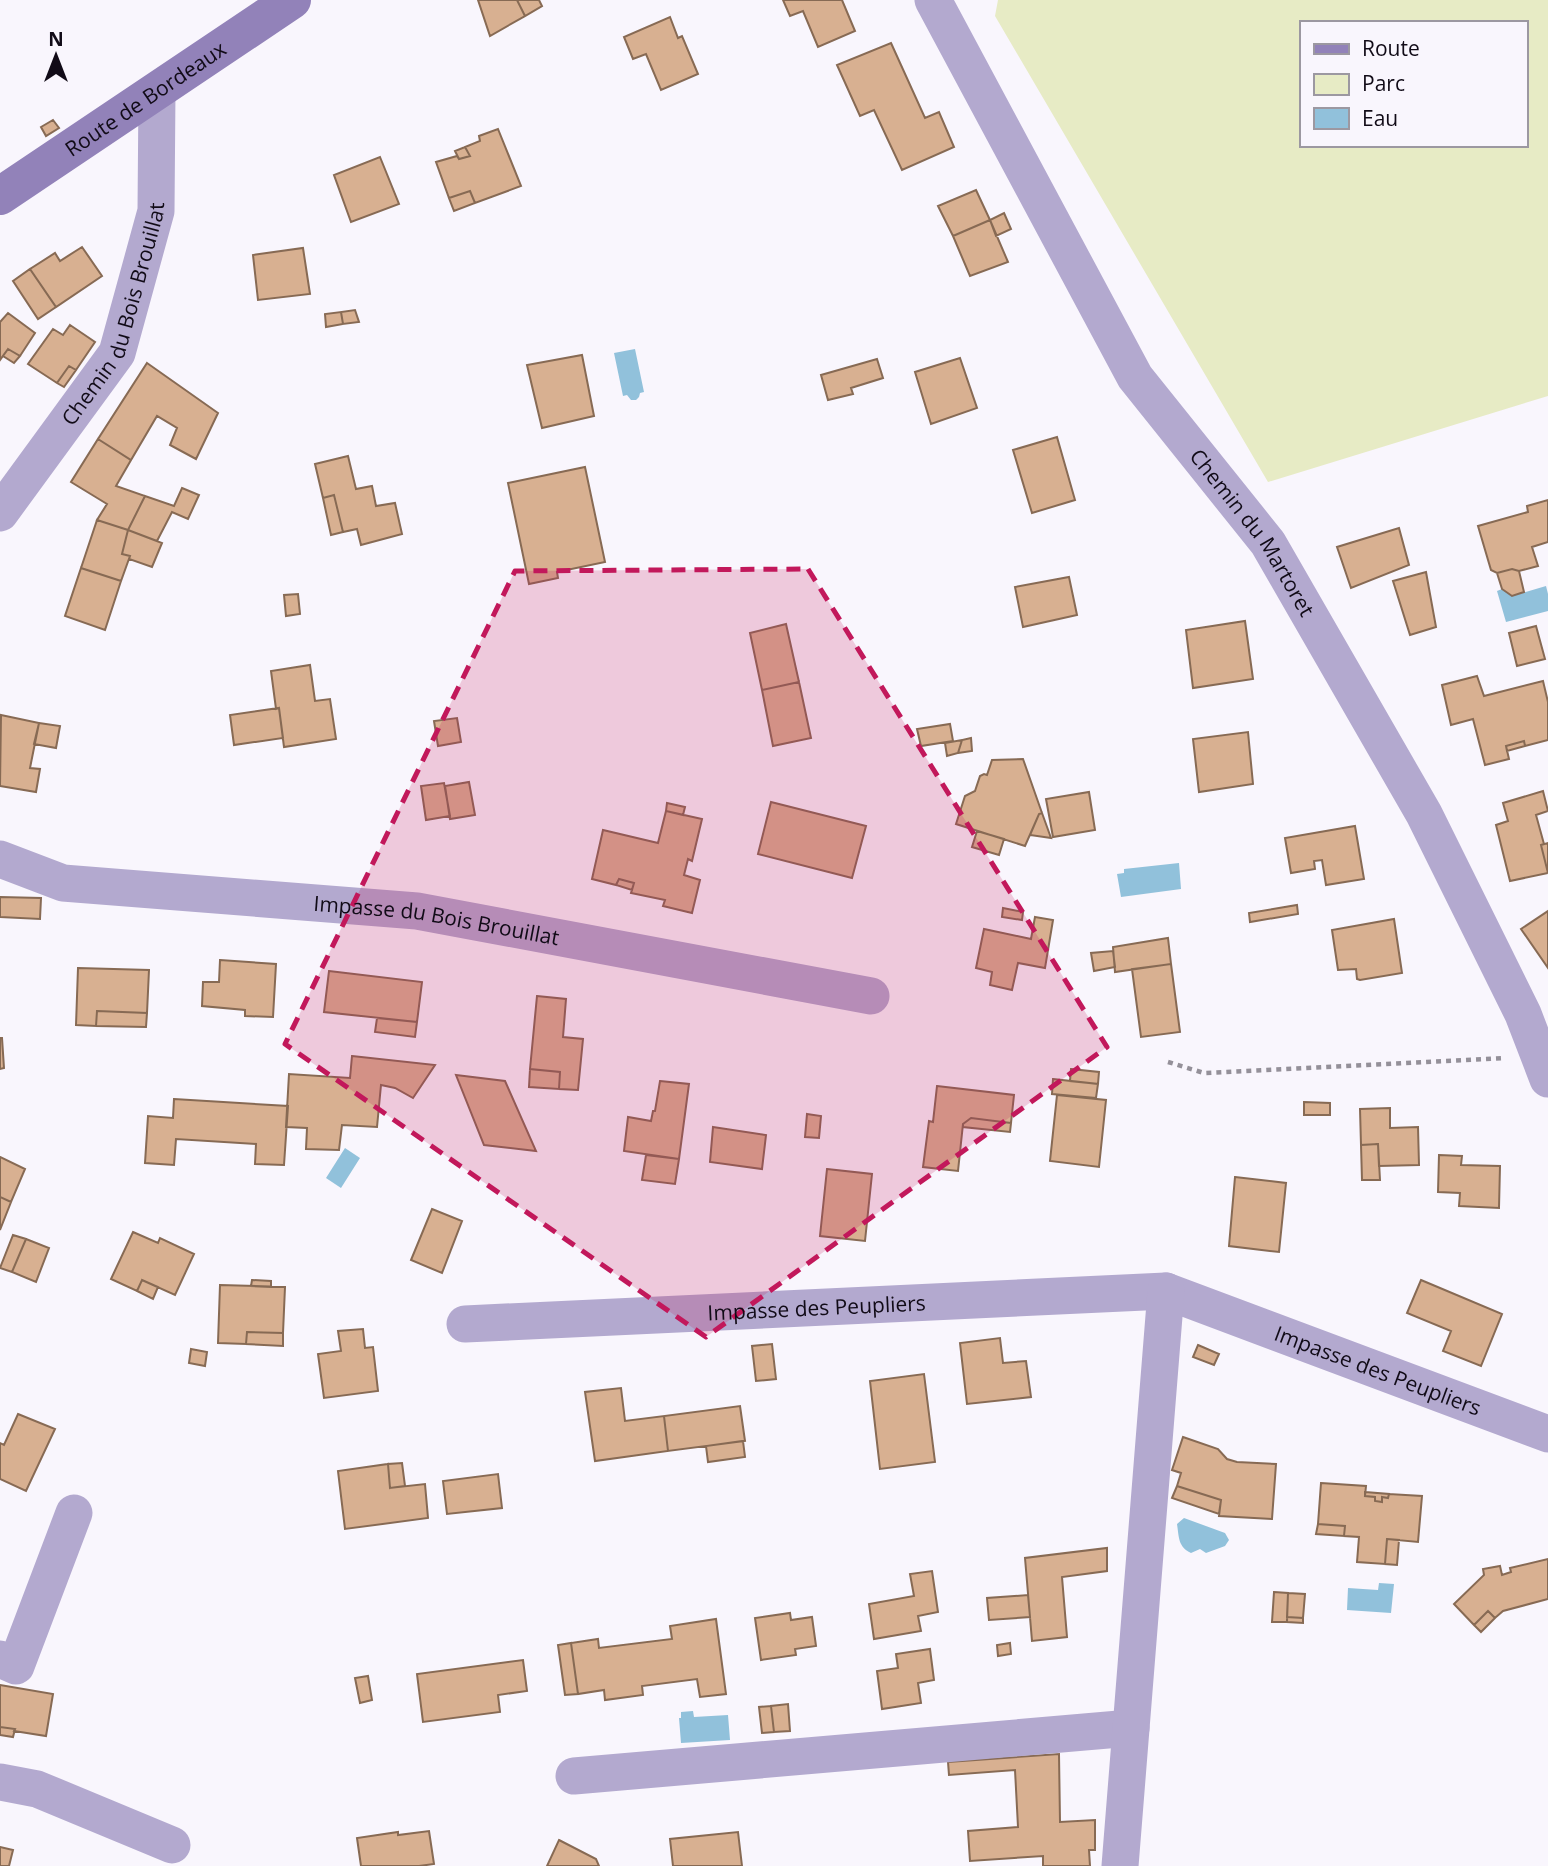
<svg xmlns="http://www.w3.org/2000/svg" width="1548" height="1866" font-family="'Open Sans',sans-serif">
  <style>
    .green { fill: #e7ebc5; fill-rule: evenodd }
    .water { fill: #91c1db }
    .building { fill: #d8b091; stroke: #876a54; stroke-width: 2 }
    .lines { fill: none; stroke-linecap: round; stroke-linejoin: round }
    .path { stroke: #949099; stroke-width: 4.5; stroke-dasharray: 5 5; stroke-linecap: butt }
    .minor { stroke: #b3a9cf; stroke-width: 37 }
    .secondary { stroke: #9282b9; stroke-width: 38 }
    .marked { fill: #c2185b; fill-opacity: 0.2; stroke: #c2185b; stroke-width: 5; stroke-dasharray: 14 9; stroke-linejoin: round }
    .labels { text-anchor: middle; dominant-baseline: central; stroke-width: 5; stroke-linejoin: round; paint-order: stroke }
    .street-label { font-size: 21px; fill: #110b17; stroke: #f9f6fd }
  </style>
  <rect width="100%" height="100%" fill="#f9f6fd"/>
  <path class="green" d="M998 0H1548V396L1268 482 995 16ZM1301 23H1525V145H1301Z"/>
  <path class="water" d="M635 349 644 392 640 393 639 397 636 400H631L627 395 623 396 614 353Z
    M1546 586 1548 594V611L1506 622 1497 591 1502 589 1512 596Z
    M1179 863 1181 889 1121 897 1117 874 1124 873V869Z
    M345 1148 360 1158 341 1188 326 1178Z
    M1184 1518 1225 1533 1229 1540 1225 1546 1206 1553 1200 1549 1191 1553C1178 1547 1179 1537 1177 1524Z
    M1379 1583 1394 1584 1391 1613 1347 1610 1348 1588 1378 1590Z
    M693 1711 694 1717 728 1715 730 1740 681 1743 679 1718H681V1712Z"/>
  <path class="building" d="M478 0H517L525 16 490 36Z
    M517 0H539L542 6 525 16Z
    M783 0H842L855 31 818 47 803 11 790 16Z
    M670 17 678 38 682 36 698 74 661 90 646 54 633 59 624 37Z
    M891 43 925 118 939 112 954 147 902 170 874 110 860 116 837 65Z
    M53 120 59 128 46 136 41 127Z
    M498 129 521 186 475 203 470 191 449 198 436 162 457 156 459 159 470 156 465 147 480 141 479 136Z
    M465 147 470 156 459 159 455 151Z
    M380 157 399 204 351 222 334 175Z
    M976 190 990 220 953 236 938 206Z
    M470 191 475 203 454 211 449 198Z
    M1004 213 1011 229 996 236 990 220Z
    M990 220 1008 262 970 276 953 236Z
    M82 247 102 276 56 307 30 269 55 253 60 261Z
    M303 248 310 294 258 300 253 255Z
    M30 269 56 307 38 319 13 281Z
    M355 310 359 322 343 324 341 312Z
    M341 312 343 324 326 327 325 314Z
    M8 313 35 333 20 356 8 349 0 360V322Z
    M70 325 95 342 76 370 69 366 57 383 28 364 53 329 63 335Z
    M8 349 20 356 14 363 3 356Z
    M582 355 594 416 542 428 527 365Z
    M960 358 977 408 931 424 915 372Z
    M877 359 883 378 851 388 853 394 828 400 821 375Z
    M147 363 218 413 196 459 170 445 177 428 157 416 131 460 98 439Z
    M69 366 76 370 64 387 57 383Z
    M1057 437 1075 500 1032 513 1013 450Z
    M98 439 131 460 116 486 145 496 128 530 97 520 107 504 71 482Z
    M348 456 356 489 372 486 376 506 395 503 402 534 361 545 357 529 343 532 334 495 323 498 315 464Z
    M585 467 605 562 557 572 558 578 529 584 508 483Z
    M182 488 199 495 188 519 172 512 157 541 128 530 145 496 174 506Z
    M334 495 343 532 331 535 323 498Z
    M1548 500V542L1532 547 1538 566 1519 571 1512 569 1497 573 1491 570 1478 526 1528 512 1527 506Z
    M97 520 128 530 122 554 130 556 121 581 81 568Z
    M1399 528 1409 565 1351 588 1337 547Z
    M128 530 162 543 152 567 129 559 130 556 122 554Z
    M81 568 121 581 105 630 65 616Z
    M1512 569 1519 571 1524 592 1512 596 1502 589 1497 573Z
    M1426 572 1436 627 1410 635 1393 581Z
    M1069 577 1077 615 1023 627 1015 587Z
    M298 594 300 614 286 616 284 595Z
    M1245 621 1253 679 1193 688 1186 630Z
    M786 624 799 682 762 690 750 633Z
    M1536 626 1545 659 1517 666 1509 633Z
    M310 665 315 701 330 699 336 739 284 747 279 708 276 709 271 671Z
    M1477 676 1484 696 1543 681 1548 702V740L1525 746 1524 741 1506 746 1509 759 1485 765 1473 719 1451 725 1442 685Z
    M799 682 811 738 773 746 762 690Z
    M279 708 283 738 234 745 230 715Z
    M1 715 39 723 30 768 40 769 36 792 0 786Z
    M457 718 461 742 438 746 434 721Z
    M39 723 60 726 56 748 34 744Z
    M950 724 953 741 921 746 917 729Z
    M1248 732 1253 784 1199 792 1193 739Z
    M971 738 972 751 958 753 962 740Z
    M962 740 958 753 947 756 945 743Z
    M1524 741 1525 746 1507 751 1506 746Z
    M1023 759 1042 813 1039 814 1025 846 956 824 965 796 975 791 980 776 984 774 987 775 992 760Z
    M469 782 475 815 450 819 445 786Z
    M444 783 450 816 426 820 421 786Z
    M1543 791 1548 811 1536 815 1544 844 1541 845 1548 873 1510 881 1496 825 1508 821 1503 803Z
    M1089 792 1095 830 1053 837 1046 799Z
    M771 802 866 826 852 878 758 854Z
    M667 803 685 807 683 815 666 811Z
    M666 811 702 819 692 861 688 859 684 875 700 880 692 913 663 906 665 900 631 893 634 883 619 879 616 885 592 879 603 830 658 843Z
    M1042 813 1051 838 1030 835 1039 814Z
    M1355 826 1364 879 1326 885 1322 860 1314 861 1315 869 1291 873 1285 838Z
    M977 831 1004 839 999 855 972 847Z
    M1548 843V873L1541 845Z
    M619 879 634 883 632 890 616 885Z
    M0 897 41 898 40 919 0 917Z
    M1297 905 1298 914 1250 922 1249 913Z
    M1003 908 1023 912 1022 920 1002 917Z
    M1548 911V968L1521 929Z
    M1035 917 1053 920 1045 968 1018 963 1012 990 990 985 992 972 976 968 984 929 1031 939Z
    M1394 919 1402 973 1360 980 1357 979 1356 969 1338 970 1332 930Z
    M1168 938 1171 964 1115 972 1113 947Z
    M1113 951 1115 967 1094 971 1091 953Z
    M220 960 276 964 273 1017 245 1016V1010L202 1006 203 982H219Z
    M1171 964 1180 1032 1141 1037 1132 969Z
    M78 968 149 970 147 1013 97 1011 96 1026 76 1025Z
    M329 971 422 982 417 1022 324 1012Z
    M537 996 566 999 563 1037 583 1039 578 1090 559 1089 560 1072 530 1069Z
    M97 1011 147 1013 146 1027 96 1026Z
    M377 1018 417 1022 415 1037 375 1032Z
    M0 1038H2L4 1068 0 1069Z
    M352 1056 435 1065 413 1098 395 1088 381 1085 377 1127 342 1125 339 1150 306 1149 307 1128 286 1127 289 1074 350 1078Z
    M530 1069 560 1072 559 1089 529 1087Z
    M1071 1069 1099 1072 1098 1084 1070 1081Z
    M456 1075 505 1081 536 1151 484 1145Z
    M1053 1079 1098 1084 1096 1098 1052 1094Z
    M660 1081 689 1084 679 1159 624 1151 628 1117 651 1121 653 1111H655Z
    M937 1086 1014 1095 1011 1123 971 1118 963 1124 958 1171 923 1167 929 1121 933 1122Z
    M1057 1095 1106 1100 1099 1167 1050 1161Z
    M174 1099 288 1106 284 1165 255 1164 256 1144 176 1139 174 1165 145 1163 148 1116 173 1118Z
    M1304 1102 1330 1103V1115H1304Z
    M1390 1108V1128L1418 1127 1419 1165 1379 1166 1378 1144 1361 1145 1360 1109Z
    M807 1114 821 1116 819 1138 805 1137Z
    M971 1118 1011 1123 1010 1132 963 1127V1124Z
    M713 1127 766 1135 762 1169 710 1162Z
    M1378 1144 1380 1180H1362L1361 1145Z
    M646 1155 679 1159 675 1184 642 1180Z
    M1439 1155 1462 1156 1461 1165 1500 1166 1499 1208 1459 1206 1460 1193 1438 1192Z
    M0 1157 25 1169 11 1202 0 1197Z
    M827 1169 872 1174 865 1241 820 1236Z
    M1235 1177 1286 1183 1279 1252 1229 1246Z
    M0 1197 11 1202 0 1230Z
    M432 1209 462 1221 442 1273 411 1260Z
    M133 1232 158 1243 160 1238 194 1254 175 1295 142 1280 137 1291 111 1279Z
    M13 1235 26 1239 12 1272 0 1268Z
    M26 1239 49 1248 36 1282 12 1272Z
    M142 1280 158 1287 153 1299 137 1291Z
    M252 1280 271 1281V1287L251 1286Z
    M1421 1280 1502 1314 1481 1366 1443 1351 1451 1331 1407 1313Z
    M220 1285 285 1287 283 1333 247 1332 246 1344 218 1343Z
    M363 1329 365 1348 373 1347 378 1391 324 1398 318 1354 341 1351 338 1331Z
    M247 1332 283 1333V1346L246 1344Z
    M1000 1338 1003 1363 1026 1361 1031 1397 967 1404 960 1343Z
    M772 1344 776 1379 756 1381 752 1346Z
    M1198 1345 1219 1354 1214 1365 1193 1357Z
    M191 1349 207 1352 205 1366 189 1363Z
    M924 1374 935 1462 880 1469 870 1381Z
    M621 1388 625 1421 664 1416 668 1451 595 1461 585 1392Z
    M740 1406 745 1441 668 1451 664 1416Z
    M18 1414 55 1429 26 1491 0 1479V1443L4 1445Z
    M1183 1437 1218 1449 1227 1459 1237 1462 1276 1464 1272 1519 1219 1516 1221 1500 1177 1486 1181 1473 1172 1470Z
    M743 1441 745 1457 708 1462 706 1446Z
    M402 1463 405 1486 390 1488 388 1464Z
    M388 1464 390 1488 425 1484 428 1518 345 1529 338 1471Z
    M498 1474 502 1508 447 1514 443 1481Z
    M1321 1483 1366 1486 1365 1496 1375 1497V1501L1382 1502V1497L1388 1498 1389 1494 1422 1496 1418 1542 1387 1539 1385 1564 1357 1562 1359 1537 1344 1536 1345 1526 1318 1524Z
    M1177 1486 1221 1500 1219 1514 1172 1498Z
    M1365 1492 1389 1494 1388 1498 1382 1497V1502L1375 1501V1497L1365 1496Z
    M1318 1524 1345 1526 1344 1536 1316 1534Z
    M1387 1539 1399 1540 1397 1565 1385 1564Z
    M1107 1548V1571L1062 1577 1067 1637 1032 1641 1025 1558Z
    M1548 1559V1599L1503 1611 1495 1618 1488 1611 1474 1625 1454 1604 1484 1575 1483 1569 1500 1566 1502 1575 1511 1572 1510 1568Z
    M932 1571 938 1612 918 1616 921 1631 874 1639 869 1604 914 1596 910 1574Z
    M1274 1592 1288 1593 1287 1622H1272Z
    M1288 1593 1305 1594 1303 1618 1287 1617Z
    M1028 1595 1030 1617 989 1620 987 1598Z
    M1488 1611 1495 1618 1481 1632 1474 1625Z
    M790 1613 791 1620 812 1617 816 1646 795 1649 796 1655 761 1660 755 1618Z
    M1287 1617 1303 1618V1623L1287 1622Z
    M716 1619 726 1694 700 1697 697 1679 642 1686 643 1695 605 1700 604 1690 578 1694 571 1643 598 1639 599 1648 672 1639 670 1626Z
    M571 1643 578 1694 565 1695 558 1645Z
    M1010 1643 1011 1654 998 1656 997 1645Z
    M930 1649 934 1680 918 1683 921 1703 882 1709 877 1671 898 1668 896 1654Z
    M523 1660 527 1691 498 1695 500 1712 423 1722 417 1674Z
    M368 1676 372 1700 360 1703 355 1678Z
    M0 1685 53 1694 46 1736 14 1731 15 1729 0 1727Z
    M788 1704 790 1731 774 1732 771 1706Z
    M771 1706 774 1732 762 1733 759 1707Z
    M0 1727 15 1729 13 1737 0 1735Z
    M1059 1754 1060 1822 1095 1820V1850H1089L1090 1866H1043V1856L970 1861 968 1831 1018 1827 1015 1770 949 1775 948 1762Z
    M429 1831 434 1864 419 1866H361L357 1838 398 1832V1835Z
    M738 1832 742 1866H673L670 1839Z
    M559 1840 596 1859 599 1866H547Z
    M0 1847 13 1850 9 1866H0Z"/>
  <g class="lines">
    <path class="path" d="M1168 1062 1204 1073 1504 1058"/>
    <g class="minor">
      <path id="s1" d="M933 0 1135 377 1268 543 1424 814 1523 1014 1548 1079"/>
      <path id="s2" d="M0 513 117 353 156 211 157 91"/>
      <path id="s3" d="M0 859 63 883 417 911 871 996"/>
      <path id="s4" d="M465 1324 1166 1291 1548 1434"/>
      <path d="M0 1659 16 1666 74 1513"/>
      <path d="M574 1776 1131 1728"/>
      <path d="M0 1782 37 1789 172 1845"/>
      <path d="M1120 1866 1166 1291"/>
    </g>
    <path class="secondary" id="s5" d="M0 196 292 0"/>
  </g>
  <path class="marked" d="M808 569 1107 1047 706 1337 285 1044 515 571Z"/>
  <g class="labels">
    <g class="street-label">
      <text stroke="none"><textPath href="#s5" startOffset="175">Route de Bordeaux</textPath></text>
      <text stroke="none"><textPath href="#s2" startOffset="233">Chemin du Bois Brouillat</textPath></text>
      <text stroke="none"><textPath href="#s1" startOffset="623">Chemin du Martoret</textPath></text>
      <text stroke="none"><textPath href="#s3" startOffset="443">Impasse du Bois Brouillat</textPath></text>
      <text stroke="none"><textPath href="#s4" startOffset="352">Impasse des Peupliers</textPath></text>
      <text stroke="none"><textPath href="#s4" startOffset="928">Impasse des Peupliers</textPath></text>
    </g>
  </g>
  <rect x="1300" y="21" width="228" height="126" fill="#f9f6fd" stroke="#9c98a1" stroke-width="2"/>
  <rect x="1314" y="44" width="35" height="10" fill="#9282b9" stroke="#9c98a1" stroke-width="2"/>
  <text x="1362" y="56" font-size="21" fill="#110b17">Route</text>
  <rect x="1314" y="74" width="35" height="21" fill="#e7ebc5" stroke="#9c98a1" stroke-width="2"/>
  <text x="1362" y="91" font-size="21" fill="#110b17">Parc</text>
  <rect x="1314" y="108" width="35" height="21" fill="#91c1db" stroke="#9c98a1" stroke-width="2"/>
  <text x="1362" y="126" font-size="21" fill="#110b17">Eau</text>
  <g transform="translate(56 56)" stroke="#f9f6fd" stroke-width="5" paint-order="stroke">
  <path d="M0-5L12 26L0 18L-12 26Z" fill="#110b17"/>
  <text y="-10" font-size="19" font-weight="bold" text-anchor="middle" fill="#110b17">N</text>
  </g>
</svg>
